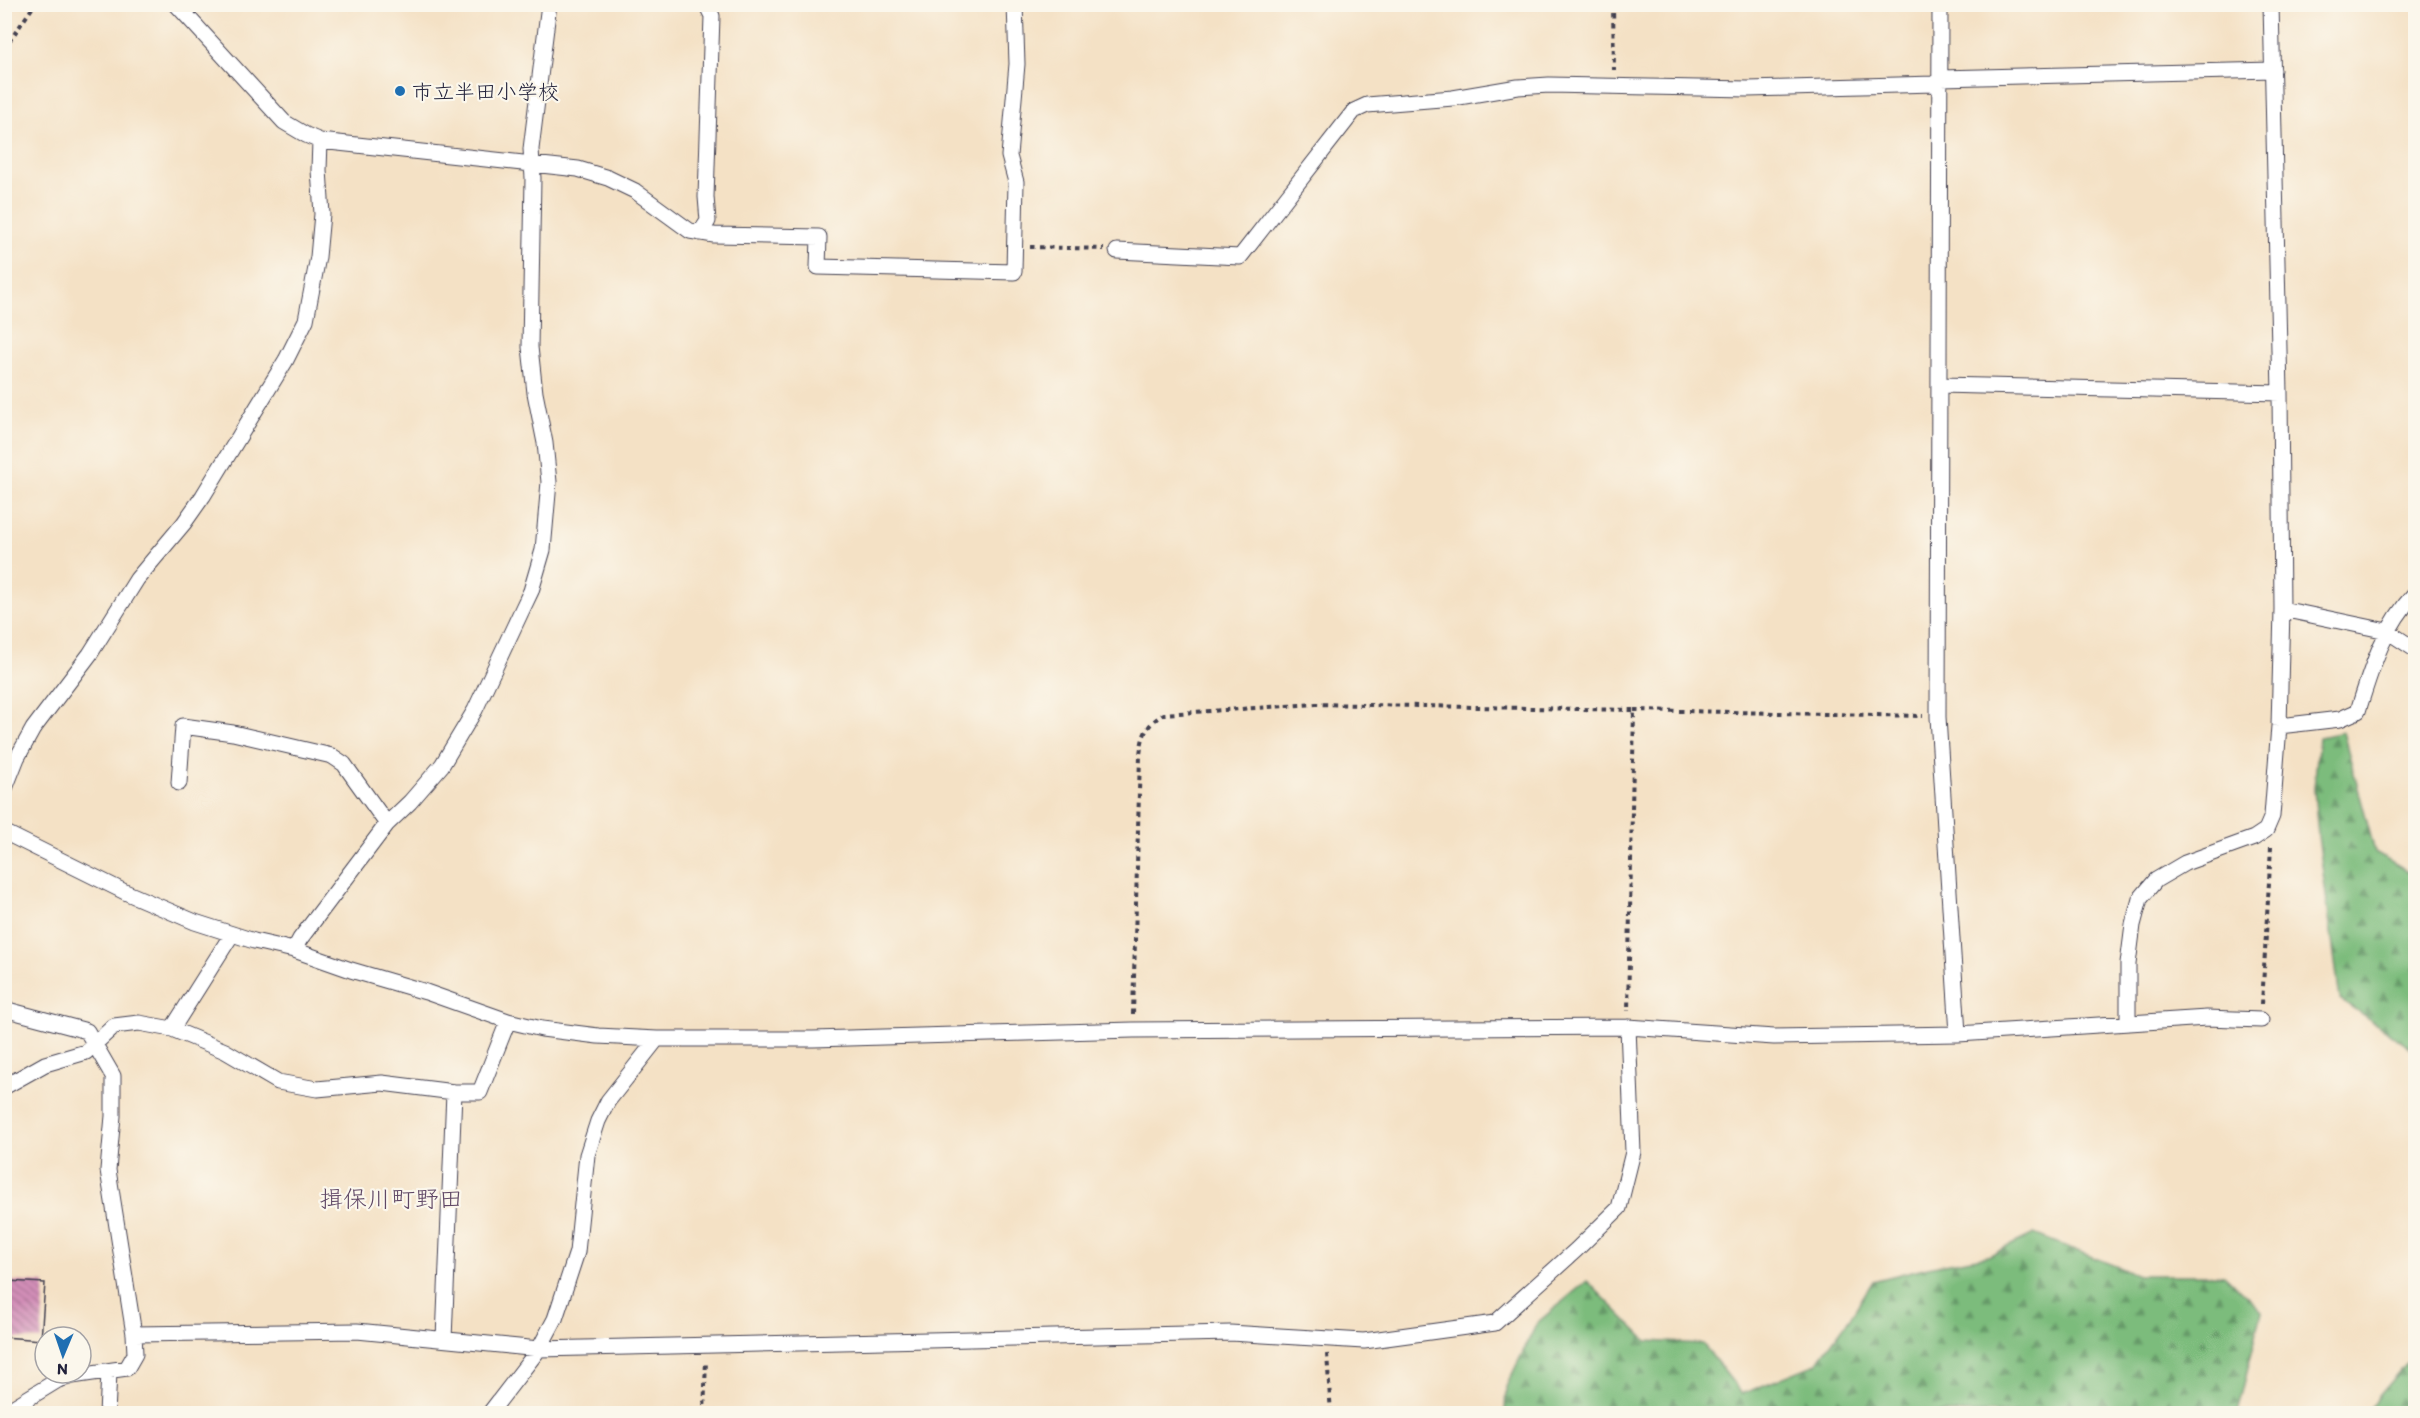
<svg xmlns="http://www.w3.org/2000/svg" width="2420" height="1418" font-family="Itim,'Klee One',sans-serif">
  <style>
    .forest { fill: url(#forest-firs); stroke: #4f6f5c; stroke-width: 1.5 }
    .building { fill: url(#building-back-hatch) }
    .lines { fill: none; stroke-linecap: round; stroke-linejoin: round }
    .street-casing { stroke: #423f50; stroke-width: 17 }
    .path { stroke: #423f50; stroke-width: 4; stroke-dasharray: 4.5 4.5; stroke-linecap: butt }
    .street { stroke: #fff; stroke-width: 15 }
    .poi-dot { fill: #1f6fb2; stroke: #fbf7ec; stroke-width: 2 }
    .labels { text-anchor: middle; dominant-baseline: central; stroke-width: 4.5; stroke-linejoin: round; paint-order: stroke }
    .poi-label { font-size: 21px; fill: #22223b; stroke: #fbf7ec; text-anchor: start }
    .quarter-label { font-size: 24px; fill: #604866; stroke: #fbf7ec }
  </style>
  <defs>
    <pattern id="forest-firs" width="22" height="20" patternUnits="userSpaceOnUse" patternTransform="scale(1.5)"><rect width="22" height="20" fill="#7cbc7c"/><path d="M5 1l3.5 6h-7zM16 11l3.5 6h-7z" fill="#659867"/></pattern>
    <pattern id="building-back-hatch" width="6" height="6" patternUnits="userSpaceOnUse" patternTransform="scale(1.5)"><rect width="6" height="6" fill="#d28eb7"/><path d="M-1 5l2 2M0 0l6 6M5-1l2 2" fill="none" stroke="#aa7496"/></pattern>
  </defs>
  <rect width="100%" height="100%" fill="#fbf7ec"/>
  <filter id="ink" filterUnits="userSpaceOnUse"><feTurbulence type="fractalNoise" baseFrequency=".0167" numOctaves="2"/><feDisplacementMap in="SourceGraphic" scale="12" xChannelSelector="R" yChannelSelector="G"/><feConvolveMatrix kernelMatrix="1 2 1 2 8 2 1 2 1" color-interpolation-filters="sRGB"/></filter>
  <filter id="wash" filterUnits="userSpaceOnUse"><feTurbulence type="fractalNoise" baseFrequency=".008" numOctaves="4" result="noise"/><feDisplacementMap in="SourceGraphic" scale="24" xChannelSelector="R" yChannelSelector="G"/><feGaussianBlur stdDeviation="1.35" result="paint"/><feColorMatrix in="noise" values="0 0 0 0 0 0 0 0 0 0 0 0 0 0 0 0 0 1.4 0 .05"/><feComposite in="paint" operator="in"/></filter>
  <g filter="url(#wash)">
    <rect width="100%" height="100%" fill="#f4e1c5"/>
    <path class="forest" d="M2343 732 2375 852 2415 875V1051L2340 999 2318 836 2314 789 2319 737Z
      M2034 1234 2138 1275H2224L2262 1311 2237 1413H1505L1506 1387 1537 1323 1587 1281 1647 1341 1703 1344 1742 1394 1816 1364 1850 1318 1873 1281 1928 1267 1988 1256Z
      M2415 1353V1413H2367L2379 1395Z"/>
    <g id="blocks">
      <path class="building" d="M7 1281 45 1283 41 1340 4 1337Z"/>
    </g>
  </g>
  <g filter="url(#ink)">
    <use href="#blocks" fill-opacity="0" stroke="#423f50" stroke-width="1.5"/>
    <g class="lines">
      <g class="street-casing">
        <path id="street" d="M176 4 284 122 306 135 320 141 578 169 608 178 635 191 690 231 714 235 819 237 818 267 1014 272 1016 182 1009 156 1017 64 1015 4
          M1940 4 1938 717 1958 1034
          M700 233 708 221 706 197 712 16 706 4
          M1117 251 1240 257 1354 111 1367 105 1453 98 1518 87 1549 85 1748 89 1934 84 1941 78 2273 70
          M1940 385 2280 393
          M2282 609 2387 631 2416 650
          M2279 726 2340 719 2358 711C2372 666 2383 628 2416 592
          M179 783 183 726 233 733 332 756 344 764 387 824
          M4 791 17 758 33 729 90 654 137 579 184 523 203 496 286 360 306 320 318 257 322 214 319 170 320 141
          M4 832 125 892 195 922 254 941 294 950 351 970 426 992 508 1021 542 1029 598 1036 657 1039H813L1133 1030 1628 1027 1774 1037 1958 1034 2207 1018 2261 1020
          M294 950 300 939 387 824 410 802 442 765 475 710 521 612 531 591 543 550 549 482 545 443 535 393 530 347 533 178 531 149 549 4
          M4 1009 87 1031 113 1076V1116L108 1170 134 1334
          M2128 1022V964L2133 925 2140 899 2156 880 2185 863 2254 838 2266 830 2272 816 2279 726 2282 609 2280 393 2271 4
          M172 1029 232 934
          M4 1087 45 1064 86 1052 114 1026 139 1023 172 1029 225 1051 278 1082 317 1089 382 1083 454 1092H480L508 1021
          M444 1339 454 1092
          M4 1413 58 1380 72 1376 127 1368 135 1354 134 1334 357 1331 539 1349 1230 1333 1364 1341 1495 1323 1576 1250 1619 1208 1633 1152 1628 1027
          M107 1414 109 1372
          M489 1414 539 1349 555 1319 577 1252 587 1155 598 1121 608 1101 657 1039"/>
      </g>
      <path class="path" d="M1613 4 1614 70
        M4 49 35 4
        M1030 247 1104 249
        M1634 710 1923 716
        M2262 1004 2271 847
        M1133 1014 1140 755C1142 736 1146 724 1164 714L1316 704 1634 710 1628 1011
        M1327 1354 1331 1414
        M704 1414 706 1360"/>
      <use href="#street" class="street"/>
    </g>
  </g>
  <circle class="poi-dot" cx="400" cy="91" r="6"/>
  <g class="labels">
    <g class="poi-label">
      <text x="412" y="91">市立半田小学校</text>
    </g>
    <g class="quarter-label">
      <text x="391" y="1198">揖保川町野田</text>
    </g>
  </g>
  <rect width="2420" height="1418" fill="none" stroke="#fbf7ec" stroke-width="24"/>
  <g transform="translate(63 1355) rotate(182)"><circle r="28" fill="#fbf7ec" stroke="#a4a2a5" stroke-width="1.5"/>
  <path d="M0-4.5L10 22L0 15L-10 22Z" fill="#1f6fb2"/>
  <text y="-9" font-size="16" font-weight="bold" text-anchor="middle" fill="#22223b">N</text>
  </g>
</svg>
